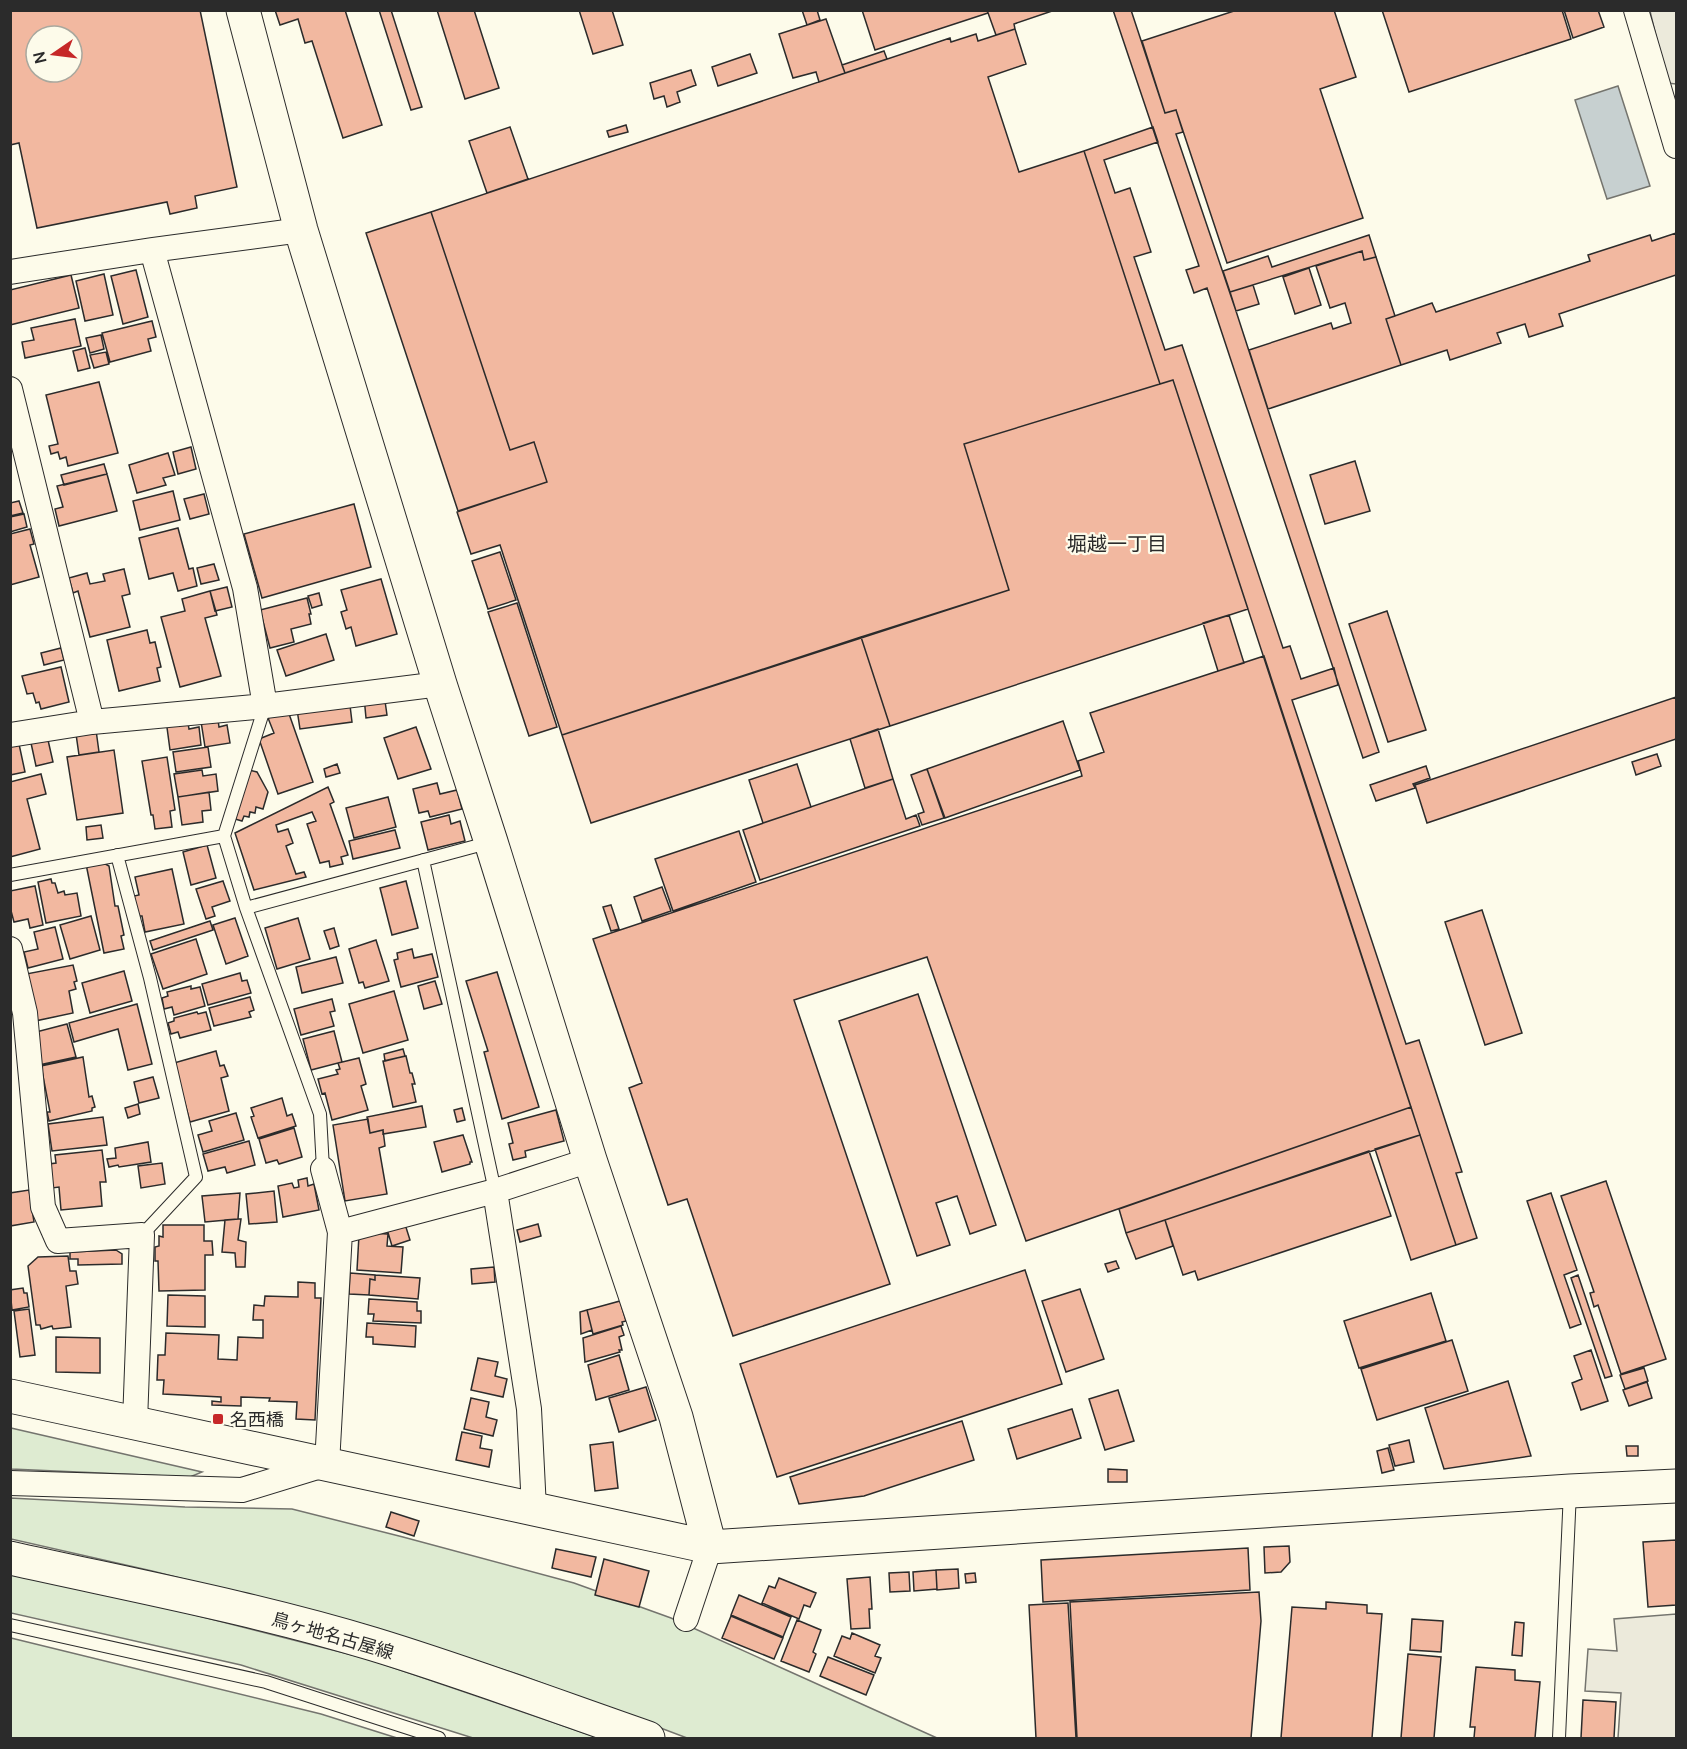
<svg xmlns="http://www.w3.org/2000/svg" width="1687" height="1749" font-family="Manrope,'Noto Sans JP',sans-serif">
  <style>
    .green { fill: #deebd1; stroke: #74746e; stroke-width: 1.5 }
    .parking { fill: #eceadb; stroke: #74746e; stroke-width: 1.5 }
    .water { fill: #c7d0d0; stroke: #74746e; stroke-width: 1.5 }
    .building { fill: #f2b8a0; stroke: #2b2b2b; stroke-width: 1.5; fill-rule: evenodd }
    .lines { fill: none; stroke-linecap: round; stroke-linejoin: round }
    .lane-casing { stroke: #2b2b2b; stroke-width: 14 }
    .street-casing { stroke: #2b2b2b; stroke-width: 26 }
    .secondary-casing { stroke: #2b2b2b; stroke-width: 35 }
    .lane { stroke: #fdfbea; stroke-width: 12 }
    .street { stroke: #fdfbea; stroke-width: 24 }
    .secondary { stroke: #fdfbea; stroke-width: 33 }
    .poi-dot { fill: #c62828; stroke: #fdfbea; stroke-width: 2 }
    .labels { text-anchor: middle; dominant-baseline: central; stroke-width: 4.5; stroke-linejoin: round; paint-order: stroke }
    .poi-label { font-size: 18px; fill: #2b2b2b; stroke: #fdfbea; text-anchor: start }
    .street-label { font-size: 18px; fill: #2b2b2b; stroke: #fdfbea }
    .neighbourhood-label { font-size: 20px; fill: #2b2b2b; stroke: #fdfbea }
  </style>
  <rect width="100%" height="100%" fill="#fdfbea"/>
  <path class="green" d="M11 1428 202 1472 190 1477 11 1469Z
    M10 1498 185 1507 292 1509 403 1537 574 1583 671 1618 937 1738H687L523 1676 366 1625 152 1571 11 1539Z
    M10 1568 368 1659 599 1738H473L241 1665 11 1613Z
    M11 1638 321 1714 397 1738H11Z"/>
  <path class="parking" d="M1650 11H1676V84L1667 83Z
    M1676 1614V1738H1618L1621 1693 1585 1691 1588 1649 1617 1651 1614 1619Z"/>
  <path class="water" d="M1618 86 1650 186 1607 199 1575 100Z"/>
  <path class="building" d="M10 10H200L237 187 195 196 197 208 170 214 167 202 37 228 19 143 10 145ZM36 36H72V72H36Z
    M275 10H345L382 125 343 138 312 41 305 43 298 19 280 25Z
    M379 10H391L422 107 411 110Z
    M437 10H474L499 88 465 99Z
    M579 10H612L623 45 593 54Z
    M802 10H817L820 20 807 25Z
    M862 10H987L988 13 875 50Z
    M987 10H1055L1014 24 1015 29 996 35Z
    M1113 10H1131L1165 113 1176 110 1183 132 1176 134 1236 311 1379 752 1363 758 1207 288 1194 293 1186 270 1199 266Z
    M1237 10H1334L1356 77 1320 89 1363 218 1227 263 1176 110 1165 113 1142 41Z
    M1382 10H1562L1571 39 1409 92Z
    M1564 10H1598L1604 27 1573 38Z
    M826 19 845 73 819 82 816 72 793 78 779 34Z
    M1015 29 1026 64 988 77 1019 172 1084 151 1160 384 964 444 1009 590 562 735 500 545 471 554 457 512 547 482 534 442 510 450 431 212 950 38 951 42 976 34 978 41Z
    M884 51 887 59 845 73 842 65Z
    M750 54 757 73 718 86 712 67Z
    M691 70 696 85 677 92 680 102 667 107 664 96 654 99 650 83Z
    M626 125 628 132 609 137 607 131Z
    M510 127 528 179 487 193 469 141Z
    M1153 127 1158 142 1104 160 1115 193 1130 188 1151 252 1134 257 1165 350 1182 345 1283 648 1290 646 1301 679 1334 668 1338 685 1292 700 1406 1044 1419 1040 1462 1172 1456 1173 1477 1238 1456 1245 1173 380 1160 384 1084 151Z
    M431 212 510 450 534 442 547 482 458 511 366 233Z
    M1676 233V275L1559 314 1563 326 1529 337 1525 324 1497 333 1501 343 1450 360 1447 350 1401 365 1386 319 1432 303 1436 312 1590 261 1588 255 1650 235 1652 241Z
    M1369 235 1376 257 1364 260 1362 251 1230 292 1223 271 1268 256 1272 267Z
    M1362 251 1364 260 1376 257 1395 316 1386 319 1401 365 1268 409 1249 350 1331 323 1333 329 1351 323 1345 303 1330 308 1316 266Z
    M1309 268 1321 305 1295 314 1283 277Z
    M136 270 148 317 123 324 111 276Z
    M104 274 113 315 85 321 76 281Z
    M71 275 79 308 10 325V290Z
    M1253 285 1259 304 1236 311 1230 292Z
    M75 319 81 346 25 358 22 342 34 340 31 328Z
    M152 321 156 337 148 339 151 351 110 362 102 333Z
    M101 335 104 349 90 353 86 338Z
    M85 348 90 368 78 371 73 351Z
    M106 352 109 364 94 368 90 355Z
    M1173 380 1248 609 890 726 861 637 1009 590 964 444Z
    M99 382 118 453 68 466 66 457 60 459 58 452 51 454 49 446 58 444 46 395Z
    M191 447 196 469 178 474 173 452Z
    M168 453 175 475 163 478 166 485 137 493 129 465Z
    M1355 461 1370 511 1325 524 1310 475Z
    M104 464 107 474 64 485 61 475Z
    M107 474 117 511 59 526 55 509 63 507 57 486Z
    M173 491 180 520 140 530 133 501Z
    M204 494 209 514 190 519 184 499Z
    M19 501 23 513 10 516V503Z
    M354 504 371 567 262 598 244 534Z
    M24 514 27 527 10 532V517Z
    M178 528 189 569 193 568 197 586 178 591 173 573 149 579 139 538Z
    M30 529 34 544 30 545 39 577 10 585V534Z
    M500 552 516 600 488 609 472 561Z
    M214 564 219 580 201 584 197 568Z
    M124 569 130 594 122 596 130 627 90 637 78 591 73 593 69 578 87 573 90 584 105 581 103 574Z
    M381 579 397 634 356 646 351 627 346 629 341 612 347 610 341 590Z
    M227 587 232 607 215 611 210 591Z
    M210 591 217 615 205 618 221 676 180 687 161 617 185 611 182 599Z
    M319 593 322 605 312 608 308 596Z
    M307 598 311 614H309L311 624 291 629 294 642 270 648 260 610Z
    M517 603 557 727 529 736 488 612Z
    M1387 611 1426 730 1388 742 1349 624Z
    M1229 615 1244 663 1218 671 1203 623Z
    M147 630 150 643 155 642 161 667 157 668 160 681 119 691 107 640Z
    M326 634 334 660 286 676 277 650Z
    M861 637 890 726 591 823 562 735Z
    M61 648 64 660 44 665 41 653Z
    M1264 656 1411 1107 1026 1241 927 957 794 1000 890 1284 733 1336 687 1199 668 1205 629 1088 642 1083 593 939 1082 776 1078 761 1104 752 1090 713Z
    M61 667 69 702 41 709 39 702 36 703 33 693 27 694 22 676Z
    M384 694 387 715 366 718 364 697Z
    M349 697 352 722 300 729 296 703Z
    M1676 697V739L1427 823 1415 785Z
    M288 711 313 782 278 794 259 739 274 733 268 718Z
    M217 712 219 727 227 725 230 743 205 747 200 715Z
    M187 717 189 729 199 727 201 745 170 750 166 720Z
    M1063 721 1080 770 945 818 927 769Z
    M416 727 431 769 398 779 384 738Z
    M878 729 893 779 865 788 850 739Z
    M96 730 99 752 79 755 76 734Z
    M48 740 53 762 36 766 31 743Z
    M19 744 25 772 10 775V746Z
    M208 747 211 767 176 772 173 752Z
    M114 750 123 813 77 820 67 757Z
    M1657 754 1661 766 1636 775 1632 762Z
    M167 757 175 810 170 811 172 827 155 829 153 815H151L142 761Z
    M337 764 340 773 326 777 324 769Z
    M797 764 811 807 763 823 749 780Z
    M1426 766 1430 778 1413 784 1415 788 1376 801 1370 785Z
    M245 769 257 772 268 792 263 809 256 807 255 813 250 812 249 817 244 816 242 821 235 819Z
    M927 769 944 818 922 825 918 814 924 812 911 775Z
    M202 770 203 776 216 774 218 791 178 797 174 774Z
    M41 774 46 794 27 799 40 849 10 857V782Z
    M893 779 906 819 916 815 920 826 760 880 743 830Z
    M437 783 440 794 457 790 462 809 430 817 428 811 419 813 413 789Z
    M328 787 334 802 330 804 348 855 341 857 343 864 330 867 329 861 320 863 307 824 316 821 312 812 276 825 278 832 288 829 293 843 286 846 296 874 304 872 306 877 254 890 235 833Z
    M209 792 211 810 202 811 203 822 182 825 178 797Z
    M388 797 396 827 354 838 346 808Z
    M449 815 451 824 460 821 465 841 428 850 421 822Z
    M101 825 103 838 87 840 86 827Z
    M395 830 400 848 353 859 349 841Z
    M739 831 756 882 673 911 655 859Z
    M207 845 216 878 191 885 183 852Z
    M100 861 109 866 115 906H118L124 935 121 936 124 949 104 953 86 864Z
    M172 869 184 924 145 932 142 916H138L134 896 139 895 135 877Z
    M51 879 52 883H55L58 893 64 891 65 895 77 893 81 916 46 923 38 882Z
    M223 881 230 901 212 907 215 916 206 919 196 889Z
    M406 881 418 928 392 935 380 888Z
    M35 886 43 925 30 928 28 919 14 922 10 907V891Z
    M662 887 671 911 642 921 634 897Z
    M611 905 619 929 611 931 603 907Z
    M1482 910 1522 1033 1485 1045 1445 922Z
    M91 916 100 950 70 959 60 925Z
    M235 918 248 956 226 964 213 925Z
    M298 918 310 959 277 969 265 928Z
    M210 921 213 930 153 950 150 941Z
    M55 927 63 959 28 968 24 952 38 949 34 932Z
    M334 928 339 946 330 949 324 931Z
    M196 939 207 974 163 989 151 954Z
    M376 940 389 981 365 988 363 982 359 983 349 949Z
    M412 949 414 958 432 954 438 977 401 987 394 960 398 959 397 953Z
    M336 957 343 983 302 993 296 967Z
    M73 965 77 981 74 982 76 989 69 991 73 1013 35 1021 26 974Z
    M124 971 132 1001 90 1013 82 983Z
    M497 972 539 1107 502 1119 484 1052 488 1051 466 981Z
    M240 973 242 981 247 980 251 993 208 1005 202 984Z
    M435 981 442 1004 424 1009 418 986Z
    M191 986V989L200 987 205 1006 174 1015 172 1007 164 1009 162 998 168 996 167 992Z
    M394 991 408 1040 363 1053 349 1004Z
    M918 994 996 1225 970 1234 957 1196 936 1203 950 1245 917 1256 839 1021Z
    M250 997 254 1010 249 1012 251 1017 214 1026 209 1008Z
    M332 999 335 1011 330 1012 334 1026 301 1035 294 1009Z
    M137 1004 152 1064 128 1070 118 1029 74 1042 69 1023Z
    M197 1012 198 1014 206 1012 211 1030 180 1038 178 1032 171 1034 168 1023 174 1021V1018Z
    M67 1024 76 1057 39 1065 36 1032Z
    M334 1031 342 1062 311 1070 303 1039Z
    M403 1049 405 1056 385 1061 384 1054Z
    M216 1051 220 1066 224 1065 228 1076 221 1078 229 1111 190 1122 174 1063Z
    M406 1056 410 1073H412L415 1084H412L416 1102 393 1107 383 1061Z
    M83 1057 89 1097 92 1096 95 1107 92 1108V1111L49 1121 47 1112H50L41 1066Z
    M359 1058 366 1084 361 1086 368 1110 332 1120 325 1093 322 1094 318 1079 338 1074 336 1070 340 1069 338 1063Z
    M153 1077 159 1098 139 1103 134 1082Z
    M282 1098 287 1116 292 1114 296 1126 258 1138 251 1117 254 1116 251 1108Z
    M138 1104 140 1114 128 1118 125 1108Z
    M422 1106 426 1127 383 1134V1130L370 1133 367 1117Z
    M1411 1107 1420 1135 1126 1233 1119 1209Z
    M462 1108 465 1120 457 1122 454 1110Z
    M556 1110 564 1141 525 1151 526 1157 513 1160 509 1144 513 1143 508 1123Z
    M236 1113 244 1140 203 1152 198 1135 212 1131 209 1121Z
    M103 1117 107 1145 52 1151 48 1124Z
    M368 1119 370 1133 383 1130 385 1146 379 1148 387 1194 345 1201 333 1125Z
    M294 1128 302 1157 279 1164 277 1160 266 1163 259 1139Z
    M463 1135 472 1162H470V1164L442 1172 434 1142Z
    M1420 1135 1456 1245 1411 1260 1375 1149Z
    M249 1141 255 1165 227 1173 225 1167 208 1171 203 1154Z
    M148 1142 151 1162 119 1167 118 1165 109 1167 107 1159 116 1158 115 1148Z
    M102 1150 106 1182H100L102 1206 61 1210 59 1187 52 1188 49 1164 56 1163 55 1155Z
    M1369 1151 1391 1216 1198 1280 1195 1271 1183 1275 1165 1220Z
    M162 1163 165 1184 141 1188 138 1166Z
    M307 1178 308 1186 314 1184 319 1210 283 1217 278 1186 292 1183 294 1188 299 1187 298 1180Z
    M1606 1181 1666 1359 1621 1374 1598 1305 1594 1307 1590 1293 1594 1292 1561 1196Z
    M29 1190 34 1222 10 1226V1193Z
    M274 1191 277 1222 249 1224 246 1194Z
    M240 1193 238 1219 205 1222 202 1196Z
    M1551 1193 1577 1270 1564 1275 1581 1324 1570 1328 1527 1201Z
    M238 1219H241L238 1240 246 1242 245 1267H236L235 1253 222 1252 225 1220Z
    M1165 1220 1173 1246 1136 1259 1126 1233Z
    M404 1221 410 1240 392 1246 386 1226Z
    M538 1224 541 1236 520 1242 517 1230Z
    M163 1225H204V1241H212L213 1255H205V1290L159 1291 158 1261H155V1247L159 1246V1236L163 1237Z
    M369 1233 388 1234 387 1246 403 1247 401 1273 357 1270 359 1235Z
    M116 1250 122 1254V1264L78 1265V1259H70V1252Z
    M68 1256 70 1271H76L78 1284 66 1286 71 1327 53 1329 52 1326 41 1329 40 1325H36L28 1266 38 1257Z
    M1116 1261 1119 1268 1108 1272 1105 1264Z
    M494 1267 495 1282 472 1284 471 1269Z
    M1025 1270 1062 1384 777 1477 740 1364Z
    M350 1273 375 1275V1280L370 1279 369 1295 349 1294Z
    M375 1275 420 1278 418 1299 369 1295 370 1279 375 1280Z
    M1578 1275 1612 1376 1605 1378 1571 1278Z
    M298 1282 315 1283V1298H321L315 1420 296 1419 297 1402 269 1401 270 1398 241 1397V1406L212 1405V1401L221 1402V1397L163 1394 164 1380H157L158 1355H165L166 1333 219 1335 218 1359 237 1360 238 1337 263 1338V1320H253L254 1305 264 1306 265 1296 298 1297Z
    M23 1288 24 1293H27L29 1307 12 1310 10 1290Z
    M1080 1289 1104 1359 1066 1372 1042 1301Z
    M1431 1293 1446 1341 1359 1368 1344 1321Z
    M168 1295 205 1296V1327L167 1326Z
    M369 1299 417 1302V1311H421V1323L373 1321 374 1314H368Z
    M620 1301 626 1321 622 1322 623 1325 593 1334 587 1310Z
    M29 1309 35 1355 20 1357 14 1311Z
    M587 1310 592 1330 581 1334 580 1312Z
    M367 1323 416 1326 415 1347 373 1344V1337H366Z
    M621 1326 624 1335 619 1337 622 1350H619L620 1352 585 1362 583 1338Z
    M56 1337 100 1338V1373L56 1372Z
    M1452 1340 1468 1391 1377 1420 1361 1369Z
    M1591 1350 1608 1401 1581 1410 1572 1383 1582 1379 1574 1356Z
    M619 1355 629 1390 596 1400 588 1365Z
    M478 1358 498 1362 495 1376 507 1379 503 1397 471 1390Z
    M1644 1368 1648 1381 1625 1389 1620 1375Z
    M1508 1381 1531 1456 1444 1469 1425 1408Z
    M1647 1382 1652 1398 1629 1406 1623 1390Z
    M646 1387 656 1420 619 1432 609 1398Z
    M1118 1390 1134 1441 1105 1450 1089 1399Z
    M471 1398 489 1402 486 1417 497 1420 493 1436 464 1429Z
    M1072 1409 1081 1438 1017 1459 1008 1429Z
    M962 1421 974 1460 864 1496 799 1504 790 1477Z
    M462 1432 482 1436 480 1448 492 1450 489 1467 456 1460Z
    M1409 1440 1414 1462 1395 1466 1389 1445Z
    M613 1442 618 1488 595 1491 590 1445Z
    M1626 1446H1638V1456H1627Z
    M1388 1448 1394 1470 1382 1473 1377 1451Z
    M1108 1469 1127 1470V1482H1108Z
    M391 1512 419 1521 414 1536 386 1527Z
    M1676 1540V1605L1648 1607 1643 1542Z
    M1289 1546 1290 1562 1281 1572 1265 1573 1264 1547Z
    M1248 1548 1250 1590 1043 1602 1041 1560Z
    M556 1549 596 1557 591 1577 552 1568Z
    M604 1559 649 1571 639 1607 595 1595Z
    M958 1569 959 1588 937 1590 936 1570Z
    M936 1570 937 1589 914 1591 913 1572Z
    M909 1572 910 1591 890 1592 889 1573Z
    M975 1573 976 1582 966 1583 965 1574Z
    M870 1577 872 1609H869L870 1628 851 1629 847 1579Z
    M779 1578 816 1593 810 1607 804 1605 799 1619 762 1603 769 1586 775 1588Z
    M1259 1592 1261 1621 1251 1738H1077L1070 1602Z
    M739 1595 791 1617 783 1637 731 1615Z
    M1326 1602 1367 1605V1613L1382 1614 1372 1738H1281L1292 1607 1326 1609Z
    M1068 1603 1076 1738H1036L1029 1605Z
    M731 1616 783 1638 774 1659 722 1638Z
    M1412 1619 1443 1621 1441 1652 1410 1650Z
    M797 1620 821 1630 813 1652 816 1654 809 1672 781 1661Z
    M1515 1622 1524 1623 1522 1656 1512 1655Z
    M852 1633 880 1645 875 1656 881 1658 875 1673 834 1656 842 1636 850 1639Z
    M1408 1654 1441 1657 1434 1738H1401Z
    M828 1657 874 1675 866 1695 820 1676Z
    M1476 1667 1515 1670V1680L1540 1682 1535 1738H1474L1475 1727H1470Z
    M1583 1700 1616 1702 1614 1738H1581Z"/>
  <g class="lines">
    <g class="lane-casing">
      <path id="lane" d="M265 706 224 836 246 908 320 1114 323 1169
        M117 855 150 978 196 1177 142 1235
        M423 860 495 1191
        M10 875 224 836
        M246 908 491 842
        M10 1625 266 1682 439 1738
        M1559 1738 1570 1491"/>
    </g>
    <g class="street-casing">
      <path id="street" d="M1636 10 1676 146
        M152 250 245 588 265 706
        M10 272 152 250 301 230
        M10 389 92 722
        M10 735 92 722 265 706 440 684
        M10 949 25 1013 43 1207 58 1241 142 1235 135 1422
        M495 1191 529 1409 534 1509
        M340 1232 495 1191 590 1160
        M10 1483 242 1490 327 1464 340 1232 323 1169
        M686 1619 710 1547"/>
    </g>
    <g class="secondary-casing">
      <path id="secondary" d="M243 10 301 230 440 684 491 842 590 1160 676 1417 710 1547
        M10 1396 710 1547 1570 1491 1676 1486
        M10 1558C131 1585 254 1608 373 1644 465 1672 556 1706 648 1738"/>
    </g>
    <use href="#lane" class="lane"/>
    <use href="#street" class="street"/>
    <use href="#secondary" class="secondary"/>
  </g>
  <rect class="poi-dot" x="212" y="1413" width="12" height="12" rx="3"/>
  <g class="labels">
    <g class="poi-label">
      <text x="230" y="1419">名西橋</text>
    </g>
    <g class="street-label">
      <text transform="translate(333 1635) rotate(16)">鳥ヶ地名古屋線</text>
    </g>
    <g class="neighbourhood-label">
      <text x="1117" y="543">堀越一丁目</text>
    </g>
  </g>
  <rect width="1687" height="1749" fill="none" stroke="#2b2b2b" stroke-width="24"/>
  <g transform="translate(54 54) rotate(256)"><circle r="28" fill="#fdfbea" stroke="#a9a89e" stroke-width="1.5"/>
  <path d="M0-4.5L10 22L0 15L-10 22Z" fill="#c62828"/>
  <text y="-9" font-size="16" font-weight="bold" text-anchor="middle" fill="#2b2b2b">N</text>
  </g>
</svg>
